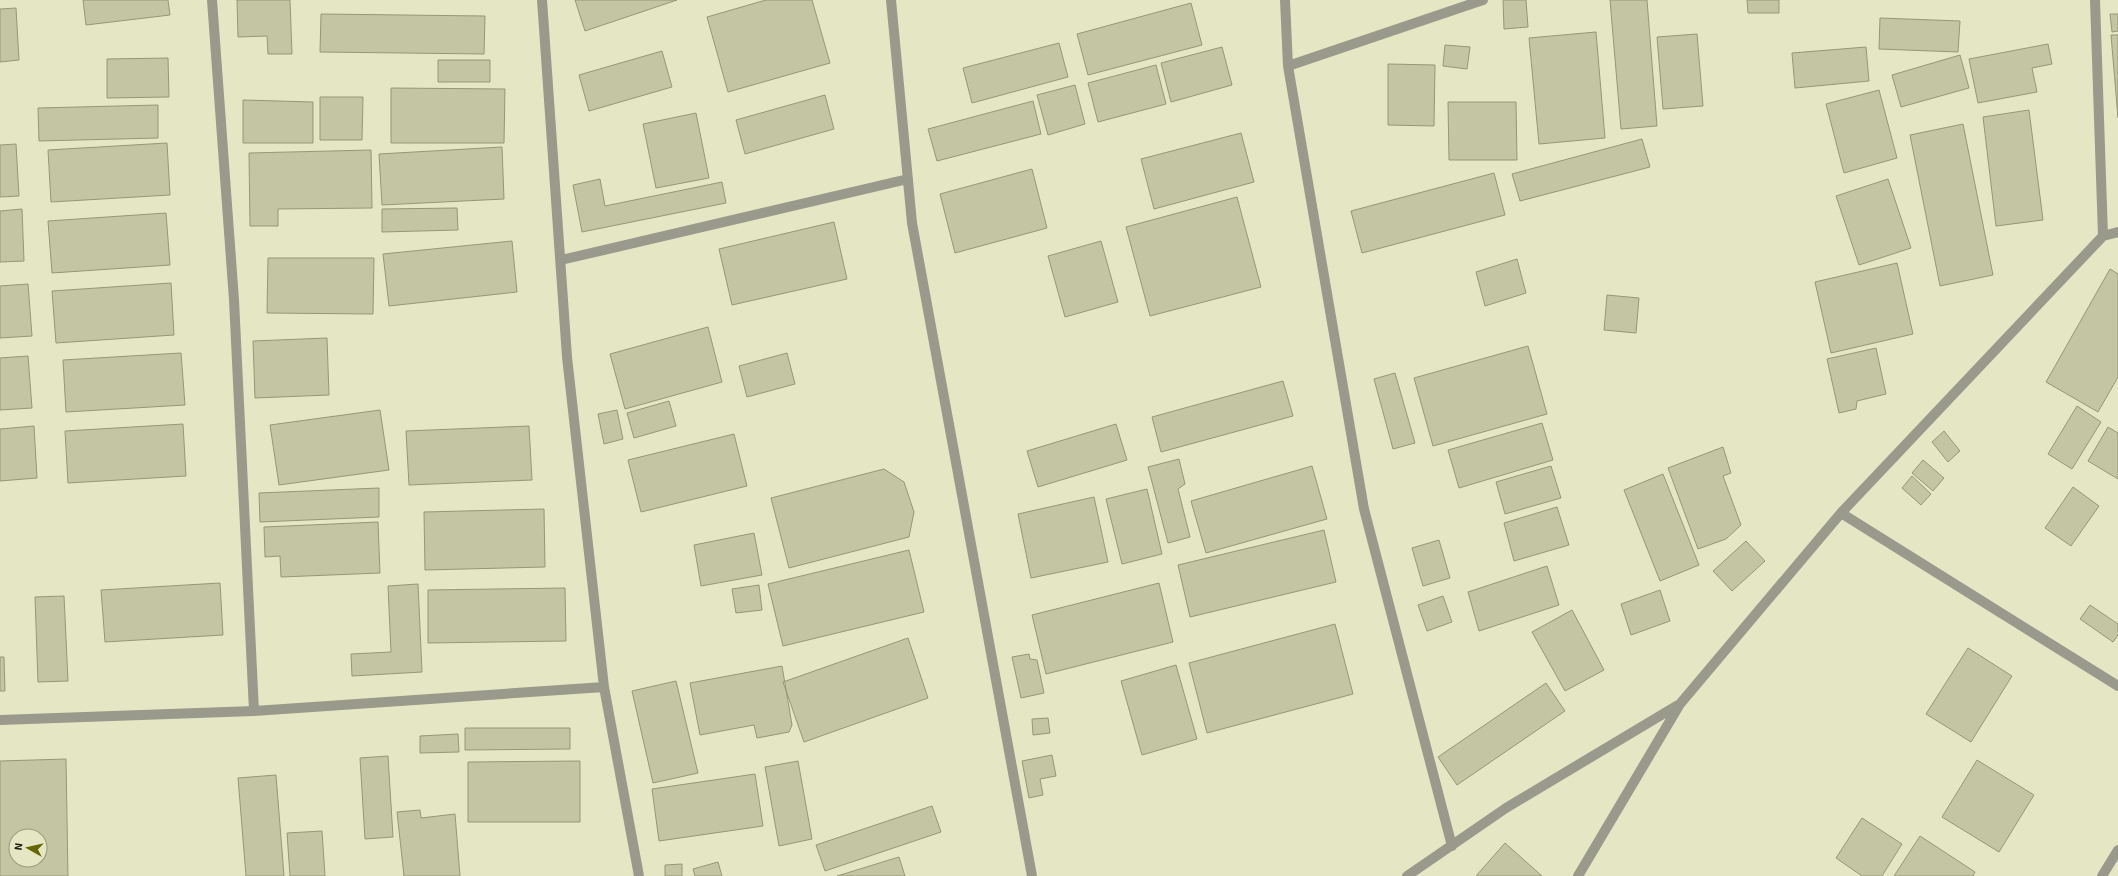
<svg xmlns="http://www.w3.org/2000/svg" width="2118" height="876" font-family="'Source Sans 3',sans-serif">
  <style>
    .building { fill: #c4c5a3; stroke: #969776; fill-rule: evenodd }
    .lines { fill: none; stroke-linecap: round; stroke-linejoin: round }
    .street { stroke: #999a8b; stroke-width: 10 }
  </style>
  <rect width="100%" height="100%" fill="#e5e7c4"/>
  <path class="building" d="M83 0H168L170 15 86 25Z
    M237 0H290L292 54H268L267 36 238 37Z
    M575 0H677L585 31Z
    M766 0H812L830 63 728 92 707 17Z
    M1503 0H1526L1528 27 1504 29Z
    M1610 0H1647L1657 126 1621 129Z
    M1747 0H1779V13H1748Z
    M1191 3 1202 45 1088 75 1077 34Z
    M16 8 19 60 0 62V9Z
    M321 14 485 16 484 54 320 52Z
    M2110 14H2118V31L2112 32Z
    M1880 18 1960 21 1958 52 1879 49Z
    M1596 32 1605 138 1539 144 1529 38Z
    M1697 34 1703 106 1663 109 1657 37Z
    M2111 35H2118V118Z
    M1059 43 1068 77 972 103 963 68Z
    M2048 44 2052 64 2032 68 2037 92 1978 103 1969 59Z
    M1445 45 1470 47 1467 69 1443 66Z
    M1222 47 1232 85 1171 102 1161 63Z
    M1866 47 1869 81 1795 88 1792 53Z
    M662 51 672 87 589 111 579 75Z
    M1960 55 1969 88 1901 107 1892 75Z
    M168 58 169 97 107 98V59Z
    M438 60H490V82H438Z
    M1388 64 1435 65 1434 126 1388 125Z
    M1156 65 1166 104 1098 122 1088 83Z
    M1075 85 1085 124 1048 135 1037 95Z
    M391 88 505 89 504 143H391Z
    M1879 90 1897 158 1844 173 1826 104Z
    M825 95 834 129 745 154 736 120Z
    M320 97H363L362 140H320Z
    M243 100 313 102V143H243Z
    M1033 101 1041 134 937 161 928 129Z
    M1448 102H1516L1517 160H1449Z
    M158 105V138L39 141 38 108Z
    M2029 110 2043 220 1996 226 1983 117Z
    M696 113 709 178 656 188 643 124Z
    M1963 124 1993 275 1940 286 1910 135Z
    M1241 133 1254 182 1154 209 1141 159Z
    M1642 139 1650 167 1520 201 1512 174Z
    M167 143 170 195 51 202 48 150Z
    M16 144 19 196 0 197V145Z
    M502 147 504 199 382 205 379 154Z
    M371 150 372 208 278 209V226H250L249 153Z
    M1032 169 1047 228 955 253 940 194Z
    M1494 173 1505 215 1362 253 1351 211Z
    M600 179 605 206 722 182 726 203 582 232 573 185Z
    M1888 179 1911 248 1859 265 1836 196Z
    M1237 197 1261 287 1150 316 1126 227Z
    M457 208 458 230 382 232V209Z
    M22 209 24 261 0 262V211Z
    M166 213 170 265 52 273 48 221Z
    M834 222 847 279 732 305 719 249Z
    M512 241 517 292 389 306 383 254Z
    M1101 241 1118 302 1065 317 1048 256Z
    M268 258H374L373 314 267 313Z
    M1517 259 1526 293 1485 306 1476 272Z
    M1897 263 1913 334 1831 353 1815 282Z
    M2110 269 2118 274V377L2098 412 2046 382Z
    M171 283 174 335 56 343 52 291Z
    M28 284 32 336 0 338V286Z
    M1607 295 1639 298 1636 333 1604 330Z
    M708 327 722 382 625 409 610 354Z
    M327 338 329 395 255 398 253 341Z
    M1528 346 1547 414 1433 446 1414 378Z
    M1876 348 1886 394 1857 401 1856 409 1839 413 1827 359Z
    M181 353 185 405 66 412 63 360Z
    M787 353 795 384 747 397 739 366Z
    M28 356 32 408 0 410V358Z
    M1395 373 1415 443 1393 449 1374 379Z
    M1283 381 1293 416 1161 452 1152 417Z
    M669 401 676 426 634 438 627 413Z
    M2077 406 2101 422 2072 469 2048 454Z
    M380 410 389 470 279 485 270 425Z
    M617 410 623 439 604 444 598 414Z
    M1542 423 1553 460 1459 488 1448 450Z
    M183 424 186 476 68 483 65 431Z
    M1116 424 1127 460 1038 487 1027 451Z
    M34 426 37 478 0 481V429Z
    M529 426 532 480 409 485 406 431Z
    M2108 427 2118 433V479L2088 461Z
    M1944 431 1960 451 1948 462 1932 442Z
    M734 434 747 486 641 512 628 460Z
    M1723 447 1731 473 1723 476 1741 525 1726 539 1698 549 1668 468Z
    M1179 459 1185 484 1178 489 1190 537 1168 543 1148 467Z
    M1923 460 1944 478 1933 491 1912 473Z
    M1312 466 1327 519 1206 553 1191 501Z
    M1551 466 1561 498 1505 514 1496 482Z
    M884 469 904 482 914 512 909 537 789 568 771 498Z
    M1663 474 1699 565 1660 581 1624 490Z
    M1912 476 1931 494 1921 505 1902 488Z
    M2073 487 2099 506 2071 546 2045 528Z
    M379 488V517L260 522 259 493Z
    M1147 489 1162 554 1122 564 1106 499Z
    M1094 497 1108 562 1031 578 1018 514Z
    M1557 507 1569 545 1514 561 1504 523Z
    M544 509 545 567 425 570 424 512Z
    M378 522 380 573 281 577 280 556 265 557 264 527Z
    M1324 530 1336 582 1190 617 1178 565Z
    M754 533 762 575 701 586 694 545Z
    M1439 540 1450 578 1423 586 1412 548Z
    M1746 541 1765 561 1732 591 1713 571Z
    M909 550 924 612 783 646 768 584Z
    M1547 566 1559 605 1479 631 1468 592Z
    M220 583 223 635 105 642 101 590Z
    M1159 583 1173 642 1046 674 1032 615Z
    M418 584 422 672 352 676 351 654 391 652 388 586Z
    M759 585 762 610 736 613 732 589Z
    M565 588 566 641 428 643V590Z
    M1660 590 1670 621 1631 635 1621 604Z
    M64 596 68 681 38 682 35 597Z
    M1443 596 1452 622 1427 631 1418 605Z
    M2090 605 2118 624V635L2113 642 2080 619Z
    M1572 610 1604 670 1565 691 1532 632Z
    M1335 624 1353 694 1207 733 1189 663Z
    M908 638 928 698 804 742 783 682Z
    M1968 648 2012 676 1971 742 1926 714Z
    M1029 654 1030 659 1037 660 1044 693 1021 698 1012 657Z
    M0 657H4L5 691H0Z
    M1176 665 1197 739 1142 755 1121 681Z
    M782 666 792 725 789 732 757 738 754 725 700 735 690 683Z
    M676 681 698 773 653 783 632 691Z
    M1546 683 1565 711 1457 785 1438 757Z
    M1048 718 1050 733 1033 735 1032 719Z
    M465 728H570V749L465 750Z
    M458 734 459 752 420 753V736Z
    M1052 755 1056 776 1040 779 1043 795 1029 798 1022 761Z
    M388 756 393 837 365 839 360 758Z
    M66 759 68 876H0V761ZM16 836H40V860H16Z
    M1977 760 2034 795 1999 852 1942 817Z
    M580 761V822H468V762Z
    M798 761 812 839 779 846 765 767Z
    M755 774 763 826 659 841 652 789Z
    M276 775 284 876H246L238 778Z
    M932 806 941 832 825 871 816 845Z
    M420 810 421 818 455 814 460 876H404L397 812Z
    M1862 818 1902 844 1882 876H1862L1836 858Z
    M322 831 325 876H290L287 833Z
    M1920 836 1975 872 1973 876H1894Z
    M1505 843 1542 876H1476Z
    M899 857 905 876H837Z
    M718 862 722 876H695L693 869Z
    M682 864V876H665V865Z"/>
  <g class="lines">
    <path class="street" d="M212 0 234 300 254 711
      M542 0 567 357 604 687 639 876
      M891 0 912 223 1032 876
      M1285 0 1288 66 1364 509 1452 846
      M2095 0 2103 236
      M1288 66 1483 0
      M561 260 908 179
      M1841 513 2118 686
      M0 720 254 711 604 687
      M1407 876 1506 808 1678 705
      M1578 876 1680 704 1841 513 2103 236 2118 232
      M2102 876 2118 850"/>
  </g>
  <g transform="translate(28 848) rotate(278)"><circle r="19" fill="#e5e7c4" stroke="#97987e"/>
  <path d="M0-3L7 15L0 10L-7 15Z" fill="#676700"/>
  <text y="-6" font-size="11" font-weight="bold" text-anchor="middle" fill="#212114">N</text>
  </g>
</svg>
